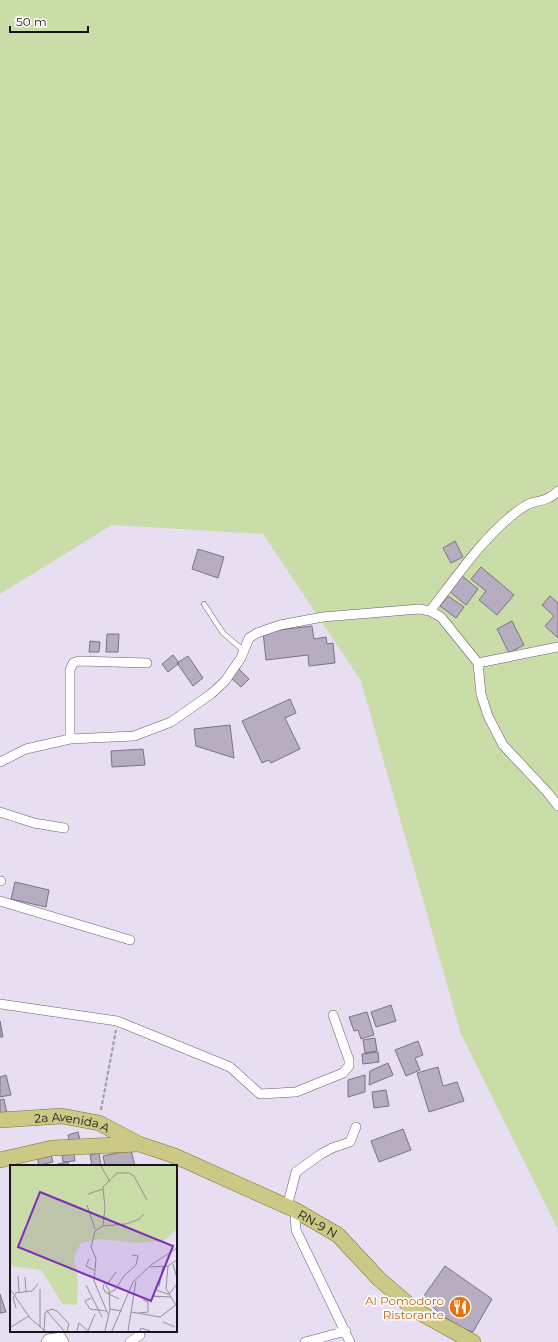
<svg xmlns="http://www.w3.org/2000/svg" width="558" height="1342" font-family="Montserrat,sans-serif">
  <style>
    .green { fill: #cadda8 }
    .building { fill: #b6adc0; stroke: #7a7284 }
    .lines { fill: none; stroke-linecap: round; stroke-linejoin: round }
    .lane-casing { stroke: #665d6f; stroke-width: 5.5 }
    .street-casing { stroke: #665d6f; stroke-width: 10 }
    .primary-casing { stroke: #75722b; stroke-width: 16 }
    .path { stroke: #9e97a7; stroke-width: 2; stroke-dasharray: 4 2; stroke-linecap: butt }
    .lane { stroke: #fff; stroke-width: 4.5 }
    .street { stroke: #fff; stroke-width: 9 }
    .primary { stroke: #cbc985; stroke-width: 15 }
    .labels { text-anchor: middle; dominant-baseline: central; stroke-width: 3.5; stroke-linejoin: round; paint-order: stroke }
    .street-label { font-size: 12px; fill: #17141b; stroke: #fff }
    .food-label { font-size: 12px; fill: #c56008; stroke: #fff; text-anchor: end }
    .inset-road { fill: none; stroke: #948d9c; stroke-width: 1 }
    .view { fill: #7b2cbf; fill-opacity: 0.15; stroke: #7b2cbf; stroke-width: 2 }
    .inset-edge { fill: none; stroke: #17141b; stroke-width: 2 }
  </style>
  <rect width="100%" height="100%" fill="#e7def2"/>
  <path class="green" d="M0 0H558V1230L461 1034 361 681 263 534 112 525 0 594Z"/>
  <path class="building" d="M455 541 463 557 451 563 443 548Z
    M198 549 224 557 218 578 192 569Z
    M481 567 514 595 497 615 479 600 486 591 471 579Z
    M461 575 478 589 466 605 449 591Z
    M448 596 464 607 456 618 440 606Z
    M550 596 558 603V638L545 626 554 616 542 605Z
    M512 621 524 645 509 653 497 629Z
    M312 626 314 639 326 637 327 644 333 643 335 663 309 666 308 655 266 660 263 632Z
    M107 634H119L118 652H106Z
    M90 641 100 642 99 652H89Z
    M173 655 179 663 168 672 162 664Z
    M188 656 203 678 193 686 177 663Z
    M239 669 249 679 241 687 231 678Z
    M290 699 296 713 285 718 300 749 271 763 269 760 262 763 242 721Z
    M230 725 234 758 196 746 194 729Z
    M143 749 145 765 112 767 111 751Z
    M15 882 49 890 46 907 11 899Z
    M391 1005 396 1021 376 1027 371 1012Z
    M367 1012 374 1035 361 1039 358 1030 354 1031 349 1017Z
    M0 1021 3 1037H0Z
    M375 1038 377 1051 365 1053 363 1040Z
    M418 1041 423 1055 415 1058 420 1070 406 1076 395 1050Z
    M378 1052 379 1062 363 1064 362 1054Z
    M388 1063 393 1075 369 1085 370 1071Z
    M438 1067 443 1086 457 1082 464 1101 429 1112 417 1073Z
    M6 1075 11 1095 0 1097V1077Z
    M365 1075V1092L348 1097V1080Z
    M386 1090 389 1106 374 1108 372 1092Z
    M4 1099 7 1114 0 1116V1100Z
    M403 1129 411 1150 379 1162 371 1141Z
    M78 1132 80 1140 70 1143 68 1135Z
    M131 1150 135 1166H123V1165L105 1166 103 1156Z
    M99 1153 101 1166H92L90 1155Z
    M74 1154 75 1161 63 1162 62 1155Z
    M51 1155 53 1162 39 1165 37 1157Z
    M68 1162 69 1166H59L58 1164Z
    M445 1266 492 1299 473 1332 464 1329 441 1315 423 1297Z
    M0 1294 6 1312 0 1313Z"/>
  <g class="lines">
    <g class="lane-casing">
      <path id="lane" d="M204 604 223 633 244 651"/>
    </g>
    <g class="street-casing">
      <path id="street" d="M430 611C455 579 479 543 510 517 516 512 524 506 531 503 542 500 549 500 558 491
        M478 663 558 647
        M70 739V670L73 663 79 661 147 663
        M0 762 26 749 70 739 134 736 171 722 211 694 225 681 241 658 249 638 257 633 280 625 323 617 419 609 430 611 441 617 478 663 481 694 488 716 503 745 548 793 558 806
        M0 812 34 823 64 828
        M0 881H1
        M0 901 130 940
        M0 1004 117 1021 230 1067 260 1094 296 1092 343 1073 349 1066V1060L333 1015
        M287 1207 296 1172 321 1154 332 1148 350 1142 356 1127
        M295 1210 296 1230 350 1342
        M46 1342 48 1339 61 1337 64 1342
        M130 1342 140 1335
        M305 1342 346 1331"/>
    </g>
    <g class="primary-casing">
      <g id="primary">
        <path id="s1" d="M0 1120 62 1116 99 1123 139 1144 175 1156 295 1210 338 1235 379 1279 415 1310 473 1342"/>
        <path d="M0 1160 52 1148 138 1144"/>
      </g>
    </g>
    <path class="path" d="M101 1110 116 1030"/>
    <use href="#lane" class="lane"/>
    <use href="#street" class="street"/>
    <use href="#primary" class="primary"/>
  </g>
  <defs>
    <g id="restaurant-disc" transform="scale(1.15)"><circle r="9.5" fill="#e8710a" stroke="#fff"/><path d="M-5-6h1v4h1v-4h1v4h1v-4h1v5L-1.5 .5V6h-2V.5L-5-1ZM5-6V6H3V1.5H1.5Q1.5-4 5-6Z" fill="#fff"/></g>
  </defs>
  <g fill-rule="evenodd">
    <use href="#restaurant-disc" x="460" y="1307"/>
  </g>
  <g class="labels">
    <g class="street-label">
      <text stroke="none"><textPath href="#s1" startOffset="73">2a Avenida A</textPath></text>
      <text stroke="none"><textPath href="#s1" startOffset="341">RN-9 N</textPath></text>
    </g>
    <g class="food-label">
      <text x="444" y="1300">Al Pomodoro<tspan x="444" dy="14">Ristorante</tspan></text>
    </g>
  </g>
  <g transform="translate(10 1165)">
    <rect width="167" height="167" fill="#e7def2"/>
    <path d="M0 1H167V64L154 76 128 78 90 74 71 78 64 92 68 117 67 140 53 139 31 105 0 101Z" fill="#cadda8"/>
    <path class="inset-road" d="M91 1 100 17M78 29 93 24M77 40 85 64M93 61 95 43 93 22 107 8H119L124 11 137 35M79 94 76 101 84 105M163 99 167 113M158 101 156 124 160 129M140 102 158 101 167 95M8 111 9 127M15 112 16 126M95 117 93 122 95 127 109 134M76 120 92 152M145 122 148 126 159 129 166 140M149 122 153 101M0 124 20 153 35 166M30 124V162M5 128 22 126 28 119M99 128 105 125 114 111 126 100 128 91 122 90M159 129 167 119M150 132 142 131 161 132M81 133 75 136 80 144 97 146M6 143 3 132 6 129M100 144 99 125 96 121 106 107M36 145 54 166M121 147 150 152 167 139M129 148 138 147V137L133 135M98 149 84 116 86 94 81 82 85 66 93 61 116 59 129 54 134 49M153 157 165 162M1 162 19 151M34 166 35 148 41 144 47 146 59 159 57 166M67 166 69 158 78 166M78 166 85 149M95 166 100 144 112 146M102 166 123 117 141 100 167 83M118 166 126 116M130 166 131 163 140 166"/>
    <path class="view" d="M30 27 163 81 141 136 8 82Z"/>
    <rect width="167" height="167" class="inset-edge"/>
  </g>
  <path d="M10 26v6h78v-6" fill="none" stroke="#17141b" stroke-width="2"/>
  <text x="16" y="26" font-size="12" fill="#17141b" stroke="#ffffff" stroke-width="3" paint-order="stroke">50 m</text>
</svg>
